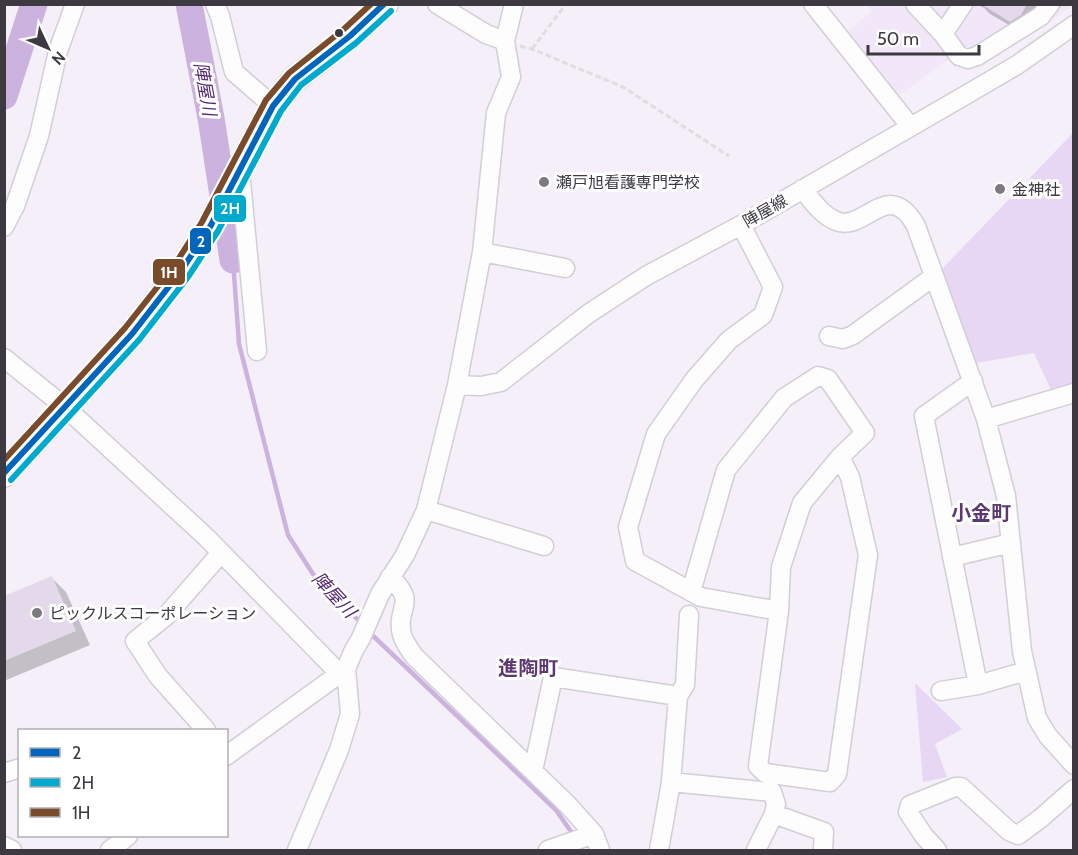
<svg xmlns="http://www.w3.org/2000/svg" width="1078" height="855" font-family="Cabin,'Noto Sans JP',sans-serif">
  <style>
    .built { fill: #f1e7f9 }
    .green { fill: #e7d6f4 }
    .shadow { fill: #0003 }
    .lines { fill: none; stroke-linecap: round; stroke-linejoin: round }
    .stream { stroke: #ccb2df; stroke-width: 4.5 }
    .river { stroke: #ccb2df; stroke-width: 27 }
    .building { fill: #e3d9ea }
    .minor-casing { stroke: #d1ced5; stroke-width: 21 }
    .highway-casing { stroke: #d1ced5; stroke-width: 28 }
    .path { stroke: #dfdde0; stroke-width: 3; stroke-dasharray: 6 3; stroke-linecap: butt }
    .minor { stroke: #fdfdfe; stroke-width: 18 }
    .highway { stroke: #fdfdfe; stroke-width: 26 }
    .bus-1-casing { stroke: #fff; stroke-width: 10 }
    .bus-2-casing { stroke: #fff; stroke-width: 10 }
    .bus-3-casing { stroke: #fff; stroke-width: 10 }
    .bus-1 { stroke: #0065bd; stroke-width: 6 }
    .bus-2 { stroke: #00a9ce; stroke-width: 6 }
    .bus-3 { stroke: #7a4b2a; stroke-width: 6 }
    .bus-dot { fill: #3d3940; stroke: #fff; stroke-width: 2 }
    .poi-dot { fill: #7d7981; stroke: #fff; stroke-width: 2 }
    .labels { text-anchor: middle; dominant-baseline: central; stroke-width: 6; stroke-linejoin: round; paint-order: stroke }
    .poi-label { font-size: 16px; fill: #3d3940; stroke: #fff; text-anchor: start }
    .street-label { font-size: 16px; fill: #3d3940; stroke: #fff }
    .water-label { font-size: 18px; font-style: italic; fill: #542870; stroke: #fff }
    .quarter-label { font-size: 20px; font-weight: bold; fill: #5c3973; stroke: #fff }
    .line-badge { stroke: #fff; stroke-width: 2 }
    .badge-label { font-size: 16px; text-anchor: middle; font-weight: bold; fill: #fff }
  </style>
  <rect width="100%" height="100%" fill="#f4eff9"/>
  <path class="built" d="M867 5H1073L982 65 962 50 895 98 845 34 872 11Z"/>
  <path class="green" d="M1073 133V384L1051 390 1034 353 976 363 939 272Z
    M915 683 962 729 935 744 947 777 923 782Z"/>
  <path class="shadow" d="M975 4H1063L1053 16 1026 35 990 14 984 8Z
    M52 578 66 592 90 645 4 681V597Z"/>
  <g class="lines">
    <path class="stream" d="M233 260 239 344 288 535 313 574 362 624
      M370 633 556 810 574 836"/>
    <path class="river" d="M189 4 211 118 233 260
      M4 96 34 4"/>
  </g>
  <path class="building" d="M981 4H1027L1021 15 1010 22Z
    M52 576 76 631 4 661V596Z"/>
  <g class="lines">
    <g class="minor-casing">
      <path id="minor" d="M215 4 220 16 234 72 273 106
        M437 4 486 34 505 41
        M813 4 910 126
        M915 4 943 34 959 56 968 59 977 56 1041 16 1050 4
        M943 34 963 4
        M240 170 257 351
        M802 189C812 200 821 215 836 221 865 233 888 176 916 226L986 419 1006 496 1022 651 1037 718 1048 736 1074 765
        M741 225 773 287 763 315 729 340 694 380 656 434 628 527 635 561 701 597 779 611
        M4 227 15 206 39 136 58 51 75 4
        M482 252 565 268
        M829 336 843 339 853 335 933 277
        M4 358 65 407 206 537 339 673
        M973 381 924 416 978 685
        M457 385 481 386 501 382 588 314 646 276 741 225 964 96 1017 65 1074 25
        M986 419 1074 393
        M426 510 544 546
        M952 557 1011 543
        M390 577C419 604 395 606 402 635 404 642 410 650 414 656L568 805 594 834 600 850
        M691 592 726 470 784 398 818 376 828 379 865 433 840 457 802 503 781 567 779 611 758 766 765 773 830 782 837 774 868 555 850 477 840 457
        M941 691 978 685 1026 671
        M206 730 158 676 135 641 166 616 221 553
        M226 756 346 669
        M533 771 553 677 678 696
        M4 773 20 768
        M671 782 678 696 685 685 689 615
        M4 846 12 850
        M110 850 128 836
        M297 850 339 750 350 714 346 669 353 652 361 638 380 594 405 555 426 510 457 385 482 252 496 113 511 77 505 41 514 4
        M548 850 594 834
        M659 850 671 782 772 792 776 804 774 814 824 832 823 850
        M756 850 774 814
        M937 850 924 836 908 812 910 805 955 787H961L1009 831 1018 835 1041 818 1074 789"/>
    </g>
    <g class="highway-casing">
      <path id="highway" d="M4 474 132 334 181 271 210 227 273 106 295 79 350 36 385 4"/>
    </g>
    <path class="path" d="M520 46 532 49 623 87 729 156
      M532 49 566 4"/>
    <use href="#minor" class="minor"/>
    <use href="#highway" class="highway"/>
    <g class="bus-1-casing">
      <path id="bus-1" d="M4 473 132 334 181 271 210 227 273 106 295 79 350 36 384 4"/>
    </g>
    <g class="bus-2-casing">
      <path id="bus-2" d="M11 480 139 340 188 277 218 231 281 111 301 85 356 43 391 11"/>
    </g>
    <g class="bus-3-casing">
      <path id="bus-3" d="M4 460 125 328 174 266 202 222 266 100 289 73 344 29 371 4"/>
    </g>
    <use href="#bus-1" class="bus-1"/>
    <use href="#bus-2" class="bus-2"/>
    <use href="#bus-3" class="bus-3"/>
  </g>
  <circle class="bus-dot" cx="339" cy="33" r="5"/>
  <g class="poi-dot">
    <circle cx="544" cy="182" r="6"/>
    <circle cx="1000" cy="189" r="6"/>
    <circle cx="37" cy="613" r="6"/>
  </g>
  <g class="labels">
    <g class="poi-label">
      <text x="556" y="182">瀬戸旭看護専門学校</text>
      <text x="1012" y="189">金神社</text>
      <text x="49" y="613">ピックルスコーポレーション</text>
    </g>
    <g class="street-label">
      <text transform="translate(765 211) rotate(-30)">陣屋線</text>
    </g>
    <g class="water-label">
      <text transform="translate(205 89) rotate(80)">陣屋川</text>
      <text transform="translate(334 595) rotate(47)">陣屋川</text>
    </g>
    <g class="quarter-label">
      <text x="981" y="513">小金町</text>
      <text x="528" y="668">進陶町</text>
    </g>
  </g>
  <g class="line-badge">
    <rect x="213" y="194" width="34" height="29" rx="6" fill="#00a9ce"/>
    <rect x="189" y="227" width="23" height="28" rx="6" fill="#0065bd"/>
    <rect x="152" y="258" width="34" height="28" rx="6" fill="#7a4b2a"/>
  </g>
  <g class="badge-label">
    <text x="230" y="214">2H</text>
    <text x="201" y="247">2</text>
    <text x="169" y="278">1H</text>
  </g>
  <rect width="1078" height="855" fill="none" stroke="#3d3940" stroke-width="12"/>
  <rect x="18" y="729" width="210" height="108" fill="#ffffff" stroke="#b1b0b3" stroke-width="1.5"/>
  <rect x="30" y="748" width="30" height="9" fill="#0065bd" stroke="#b1b0b3" stroke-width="1.5"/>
  <text x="72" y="759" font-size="18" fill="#3d3940">2</text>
  <rect x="30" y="778" width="30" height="9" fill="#00a9ce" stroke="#b1b0b3" stroke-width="1.5"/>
  <text x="72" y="789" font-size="18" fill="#3d3940">2H</text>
  <rect x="30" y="808" width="30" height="9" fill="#7a4b2a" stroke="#b1b0b3" stroke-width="1.5"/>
  <text x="72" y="819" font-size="18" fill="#3d3940">1H</text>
  <g transform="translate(48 48) rotate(134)" stroke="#ffffff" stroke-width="4.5" paint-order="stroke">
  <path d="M0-4.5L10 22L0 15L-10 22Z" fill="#3d3940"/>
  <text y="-9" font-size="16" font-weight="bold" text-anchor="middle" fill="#3d3940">N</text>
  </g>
  <path d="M868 45v9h111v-9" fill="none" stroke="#3d3940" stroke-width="3"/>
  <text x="877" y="45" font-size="18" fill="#3d3940" stroke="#ffffff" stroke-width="4.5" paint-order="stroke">50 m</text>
</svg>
